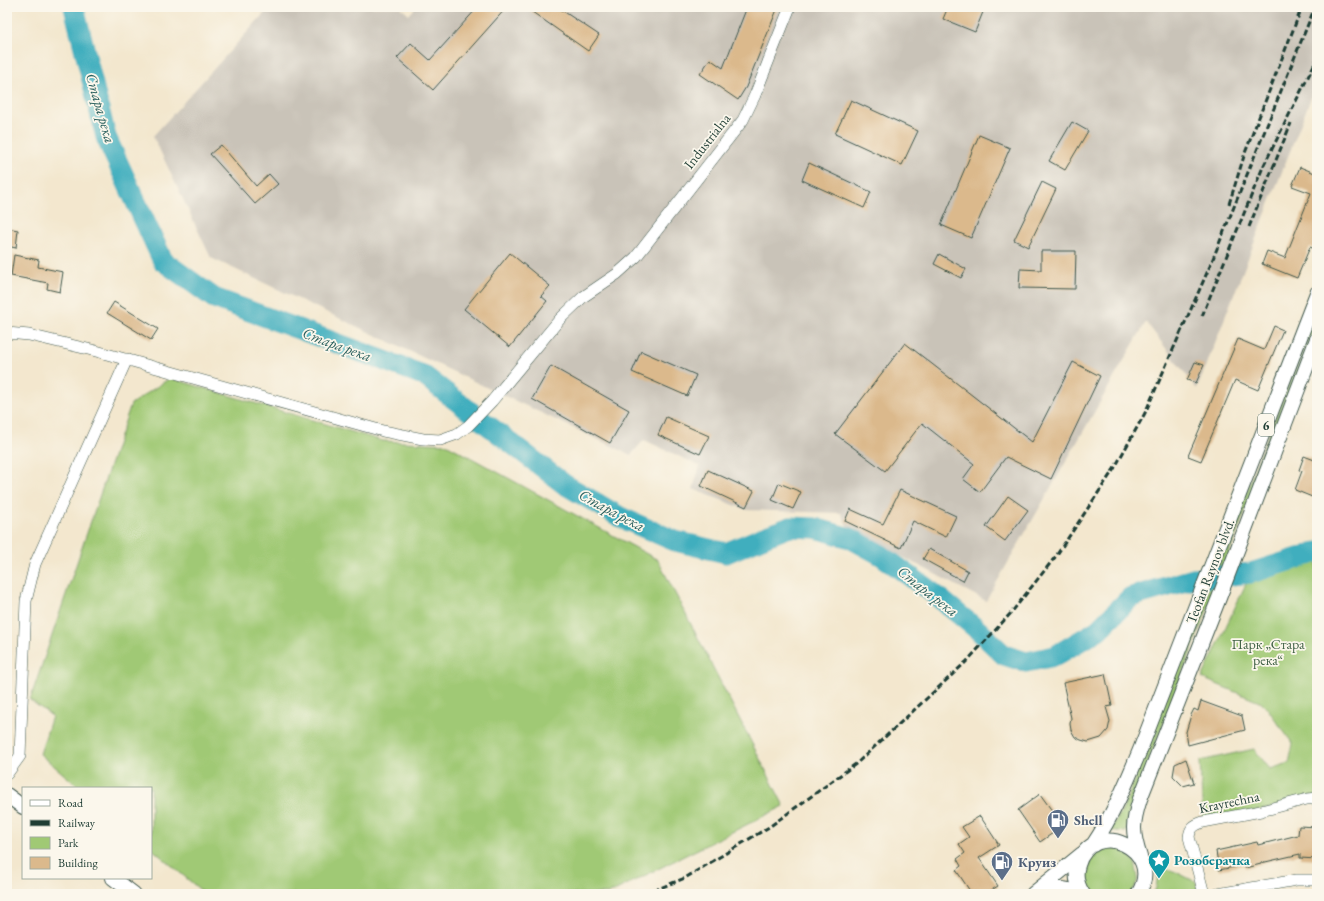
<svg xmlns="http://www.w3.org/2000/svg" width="1324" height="901" font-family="'EB Garamond',serif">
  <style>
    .industrial { fill: #c9c3b8 }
    .green { fill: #a0c974; stroke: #608354 }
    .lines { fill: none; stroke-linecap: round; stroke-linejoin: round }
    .river { stroke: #40aebe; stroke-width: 21 }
    .building { fill: #dbb98c }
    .minor-casing { stroke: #3f564b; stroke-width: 12 }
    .major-casing { stroke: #3f564b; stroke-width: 16 }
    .minor { stroke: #fff; stroke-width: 11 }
    .major { stroke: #fff; stroke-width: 14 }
    .rail { stroke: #1f3d34; stroke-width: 3; stroke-dasharray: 6 3; stroke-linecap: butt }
    .labels { text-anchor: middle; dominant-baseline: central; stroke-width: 3.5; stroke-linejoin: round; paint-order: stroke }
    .shield { fill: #fbf7ec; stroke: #61756b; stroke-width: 1 }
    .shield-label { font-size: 13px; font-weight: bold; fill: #1f3d34 }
    .street-label { font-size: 14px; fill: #1f3d34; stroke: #fbf7ec }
    .park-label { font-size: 14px; fill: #3f6044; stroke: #fbf7ec }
    .service-label { font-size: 14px; font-weight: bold; fill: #4e5e75; stroke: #fbf7ec; text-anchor: start }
    .culture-label { font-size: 14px; font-weight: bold; fill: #0d838f; stroke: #fbf7ec; text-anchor: start }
    .water-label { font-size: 15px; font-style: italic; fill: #295f5d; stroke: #fbf7ec }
  </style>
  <rect width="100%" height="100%" fill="#fbf7ec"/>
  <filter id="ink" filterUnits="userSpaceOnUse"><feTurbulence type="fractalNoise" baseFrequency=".025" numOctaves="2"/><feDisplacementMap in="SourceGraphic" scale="8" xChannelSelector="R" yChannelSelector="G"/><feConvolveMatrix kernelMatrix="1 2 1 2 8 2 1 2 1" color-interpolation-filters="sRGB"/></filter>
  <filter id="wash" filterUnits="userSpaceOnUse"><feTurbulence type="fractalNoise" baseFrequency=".012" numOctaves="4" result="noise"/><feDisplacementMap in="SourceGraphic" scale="16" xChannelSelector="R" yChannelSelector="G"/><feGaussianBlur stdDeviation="0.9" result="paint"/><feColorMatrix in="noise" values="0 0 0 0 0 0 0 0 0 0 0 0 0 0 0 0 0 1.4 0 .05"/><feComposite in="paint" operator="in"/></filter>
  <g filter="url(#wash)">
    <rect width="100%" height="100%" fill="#f3e7ce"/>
    <path class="industrial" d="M270 7H400L409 15 416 7H1317V82L1197 389 1146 322 986 601 848 528 841 513 747 510 693 489 700 466 644 440 631 455 211 258 153 136Z"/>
    <path class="green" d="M1317 310V324L1129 812 1126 832 1108 830 1114 824 1123 809Z
      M170 378 383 441 446 444 658 560 784 806 608 894H205L151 848V788H80L40 754 52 716 30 700 131 404Z
      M1317 552V798L1203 822 1200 761 1254 749 1270 769 1289 763 1293 744 1264 704 1202 678 1251 573Z
      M1107 847 1124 849 1135 862 1138 878 1135 887 1130 894H1091C1077 874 1084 854 1107 847Z
      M1159 866 1176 872 1196 882 1199 894H1153L1156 888Z"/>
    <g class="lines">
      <path class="river" d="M74 7 106 137 163 261 214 298 423 375 564 484 622 518 675 541 726 553 764 537 790 527 815 528 850 538 881 555 933 593 978 630 1004 655 1026 662 1055 656 1098 630 1131 597 1193 579 1251 573 1317 552"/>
    </g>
    <g id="blocks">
      <path class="building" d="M478 7H507L433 90 397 58 411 43 430 60Z
        M525 7H557L599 35 588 51Z
        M747 7H778L746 87 738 100 700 74 710 59 723 68Z
        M948 7H985L975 32 943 19Z
        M851 100 918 131 902 165 835 134Z
        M1072 122 1088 131 1065 170 1049 161Z
        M979 135 1010 148 971 238 941 225Z
        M221 145 256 186 269 174 278 184 255 204 210 154Z
        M809 163 871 192 864 208 802 180Z
        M1300 167 1317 174V250L1310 247 1297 278 1262 264 1267 251 1285 258 1311 193 1292 186Z
        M1042 182 1056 189 1028 247 1014 240Z
        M7 228 18 230 16 248 7 246Z
        M1041 251H1076L1075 289 1019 288 1020 269 1041 270Z
        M510 253 550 286 541 296 547 301 510 347 464 309Z
        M939 254 966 269 961 278 934 264Z
        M14 255 39 260 38 267 63 272 60 292 47 289 48 283 11 276Z
        M114 302 158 329 151 340 107 313Z
        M1274 326 1283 330 1258 390 1235 380 1201 461 1188 456 1238 339 1264 350Z
        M905 343 1032 442 1073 362 1100 376 1051 479 1006 457 980 492 963 479 974 464 922 423 885 471 835 434Z
        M641 351 696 375 687 396 632 372Z
        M1195 362 1204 365 1196 383 1187 380Z
        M551 366 629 410 610 443 532 399Z
        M666 417 709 436 700 454 658 435Z
        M1304 456 1317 461V499L1295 490 1302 471 1299 470Z
        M708 470 754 491 746 507 701 486Z
        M779 483 801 492 793 509 772 500Z
        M900 490 956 516 946 537 913 521 901 548 845 521 850 509 883 524Z
        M1008 496 1028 510 1005 541 986 527Z
        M929 549 968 571 963 581 923 559Z
        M1105 674 1112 706 1106 707 1110 721 1108 730 1101 738 1088 742 1081 740 1075 737 1071 730 1070 724 1071 718 1063 683Z
        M1201 701 1242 716 1245 730 1188 745 1186 732 1191 715 1194 709 1198 711Z
        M1186 759 1194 783 1183 786 1173 776 1175 764Z
        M1040 794 1063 826 1040 842 1018 810Z
        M980 816 999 845 979 858 998 886 985 894H972L956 870 961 866 957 859 965 853 959 844 969 837 962 827Z
        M1299 826 1317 827V859L1300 858V854L1261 863V864L1245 868 1244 865 1219 870 1216 851 1257 842 1258 845 1298 835Z"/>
    </g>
  </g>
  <g filter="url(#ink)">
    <use href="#blocks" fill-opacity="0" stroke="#3f564b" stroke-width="1"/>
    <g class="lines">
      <g class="minor-casing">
        <path id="minor" d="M7 333 29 335 96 351 383 431 423 439 440 440 457 434 468 426 492 401 560 319 583 297 617 274 636 257 743 120 755 95 790 7
          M7 774 20 756 26 601 35 564 127 359
          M1204 894 1189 837C1190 828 1194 825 1203 822L1261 811 1307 799 1317 798
          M1218 894 1296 880H1317"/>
      </g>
      <g class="major-casing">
        <path id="major" d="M7 795 23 807
          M1093 845C1113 815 1126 784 1140 750L1317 293
          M1140 857C1132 832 1132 824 1140 799L1219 598 1317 339
          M113 878 134 894
          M1037 893C1051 888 1065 886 1078 894
          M1033 894 1082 854
          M1083 894C1077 885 1075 875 1078 865 1093 816 1166 849 1138 894"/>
      </g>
      <use href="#minor" class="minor"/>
      <use href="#major" class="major"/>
      <path class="rail" d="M1229 204 1245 153 1302 7
        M1249 227 1291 123
        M1202 316 1263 167 1316 61
        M645 894 685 878 769 827 857 763 967 661 1011 613 1056 556 1114 469 1145 413 1210 266 1315 7"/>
    </g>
  </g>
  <defs>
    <g id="fuel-pin" transform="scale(1.15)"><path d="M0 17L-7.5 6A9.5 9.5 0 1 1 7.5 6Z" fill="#5c6f8a" stroke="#fbf7ec"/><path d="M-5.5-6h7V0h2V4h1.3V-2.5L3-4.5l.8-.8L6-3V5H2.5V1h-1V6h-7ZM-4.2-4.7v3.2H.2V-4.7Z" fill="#fff"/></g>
    <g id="sight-pin" transform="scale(1.15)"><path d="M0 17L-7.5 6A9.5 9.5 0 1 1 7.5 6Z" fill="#0f9aa8" stroke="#fbf7ec"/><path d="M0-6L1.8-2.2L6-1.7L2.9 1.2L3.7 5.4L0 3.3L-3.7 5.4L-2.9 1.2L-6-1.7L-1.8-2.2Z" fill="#fff"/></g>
  </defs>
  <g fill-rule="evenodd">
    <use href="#fuel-pin" x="1058" y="820"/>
    <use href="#sight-pin" x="1159" y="860"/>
    <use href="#fuel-pin" x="1002" y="862"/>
  </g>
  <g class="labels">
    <rect class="shield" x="1258" y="414" width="16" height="22" rx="3"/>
    <g class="shield-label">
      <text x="1266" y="425">6</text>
    </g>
    <g class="street-label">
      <text transform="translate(707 141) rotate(-52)">Industrialna</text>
      <text transform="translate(1210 571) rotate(-69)">Teofan Raynov blvd.</text>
      <text transform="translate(1229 802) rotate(-12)">Krayrechna</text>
    </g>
    <g class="park-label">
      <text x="1268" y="644">Парк „Стара<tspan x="1268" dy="16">река“</tspan></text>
    </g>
    <g class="service-label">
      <text x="1074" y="820">Shell</text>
      <text x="1018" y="862">Круиз</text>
    </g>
    <g class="culture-label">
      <text x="1174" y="860">Розоберачка</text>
    </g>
    <g class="water-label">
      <text transform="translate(101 108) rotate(74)">Стара река</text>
      <text transform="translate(337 344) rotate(20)">Стара река</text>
      <text transform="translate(612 510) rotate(28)">Стара река</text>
      <text transform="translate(928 591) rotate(38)">Стара река</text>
    </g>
  </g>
  <rect width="1324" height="901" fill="none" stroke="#fbf7ec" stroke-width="24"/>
  <rect x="22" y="787" width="130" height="92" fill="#fbf7ec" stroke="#a3ada2"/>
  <rect x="30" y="800" width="20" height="6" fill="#ffffff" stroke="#a3ada2"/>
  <text x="58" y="807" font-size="12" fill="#1f3d34">Road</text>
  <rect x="30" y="820" width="20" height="6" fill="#1f3d34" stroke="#a3ada2"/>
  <text x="58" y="827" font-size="12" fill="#1f3d34">Railway</text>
  <rect x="30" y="837" width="20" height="12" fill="#a0c974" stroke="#a3ada2"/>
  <text x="58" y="847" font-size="12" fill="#1f3d34">Park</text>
  <rect x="30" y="857" width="20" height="12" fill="#dbb98c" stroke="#a3ada2"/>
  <text x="58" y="867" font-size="12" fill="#1f3d34">Building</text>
</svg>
